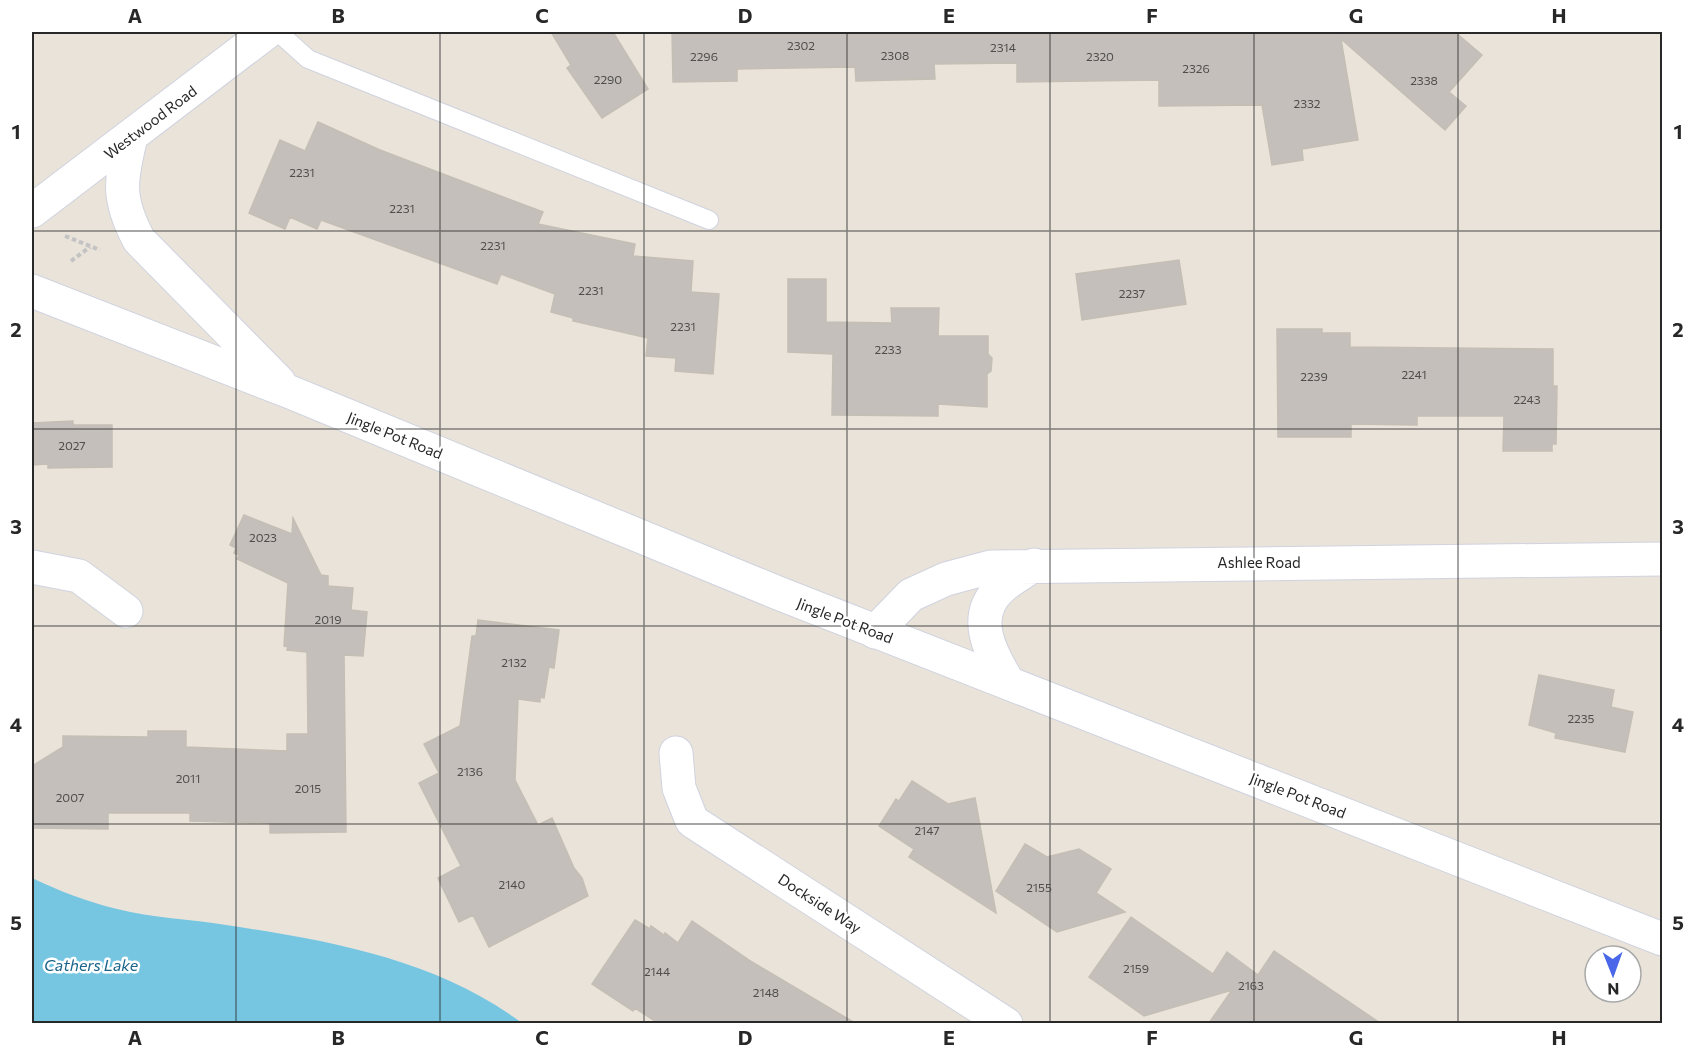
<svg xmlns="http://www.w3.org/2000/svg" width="1694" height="1055" font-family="Commissioner,sans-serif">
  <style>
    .water { fill: #76c6e2 }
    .building { fill: #c4bfba; stroke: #c4beb5; stroke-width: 1.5 }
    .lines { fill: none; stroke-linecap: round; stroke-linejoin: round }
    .lane-casing { stroke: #d0d3df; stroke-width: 20 }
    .street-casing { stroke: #d0d3df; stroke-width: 35 }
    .secondary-casing { stroke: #d0d3df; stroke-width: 35 }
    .path { stroke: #c3c3c3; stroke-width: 4; stroke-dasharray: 4.5 3; stroke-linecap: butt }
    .lane { stroke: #fff; stroke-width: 18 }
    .street { stroke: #fff; stroke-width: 33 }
    .secondary { stroke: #fff; stroke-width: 33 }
    .grid { fill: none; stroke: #282828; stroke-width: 1.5; stroke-opacity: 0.55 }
    .labels { text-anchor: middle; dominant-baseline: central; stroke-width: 5; stroke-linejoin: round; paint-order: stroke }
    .number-label { font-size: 12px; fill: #4f4e4c }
    .street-label { font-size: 15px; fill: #282828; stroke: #fff }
    .water-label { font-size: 16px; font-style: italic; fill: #19648a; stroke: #fff }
    .neatline { fill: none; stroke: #282828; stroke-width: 2 }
    .grid-label { font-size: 20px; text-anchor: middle; font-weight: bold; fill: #282828 }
  </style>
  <rect width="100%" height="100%" fill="#e9e3da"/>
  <path class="water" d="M32 878C59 891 88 902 117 909 152 918 191 919 226 925 331 941 435 959 522 1023H32Z"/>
  <path class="building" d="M551 32H613L648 89 602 118 567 68 571 65Z
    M672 32H1455L1482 55 1449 92 1466 106 1445 130 1341 39 1358 140 1302 149 1303 160 1272 165 1262 105 1159 106V80L1017 82V63L934 64 935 79 856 81 855 67 737 69V81L673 82Z
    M318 122 380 150 543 212 538 224 635 244 633 256 693 261 691 292 719 294 713 374 675 371 676 358 646 356 648 338 573 321V318L551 312 555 294 501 274 497 284 321 220 317 229 290 217 285 229 249 213 280 140 305 151Z
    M1179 260 1186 304 1082 320 1076 274Z
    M788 279H826V322L892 323 891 308H939L938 336H988V354L992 358 991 371 987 374V407L938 404V416L832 415 833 354 788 352Z
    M1277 329H1322V333H1350V347L1553 349V386H1557L1556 444H1552V451H1503L1504 416H1417V425L1351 424V437H1278Z
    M73 421V425H112V467L48 468V464L32 465V423Z
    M244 515 292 534 293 518 321 575 328 576V586L353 588 351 610 367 612 363 656 344 655 346 832 270 833V823L190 821V813H108V829L32 828V766L63 747V736L148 737V731H186V747L287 751V734H308L307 652 287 650 288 647 284 646 288 583 237 559 239 555 234 553 236 548 230 545Z
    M478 620 559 630 554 668 549 667 544 698 540 697V702L518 699 515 780 538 825 552 818 574 868 582 878 588 896 489 947 473 915 459 922 438 878 461 866 419 783 439 773 424 744 460 726 472 636H476Z
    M1539 675 1614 690 1611 707 1633 712 1625 752 1555 738 1556 733 1529 725Z
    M912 781 948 804 975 798 996 913 909 857 914 849 879 826 896 799 899 801Z
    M1025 844 1047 857 1079 849 1111 869 1096 893 1125 912 1057 932 996 891Z
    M1131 917 1213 974 1227 952 1258 975 1274 951 1380 1023H1209L1232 990 1144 1016 1089 977Z
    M635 920 650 929 651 926 664 935 665 933 678 943 692 921 752 962 855 1023H658L635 1008 633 1011 592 984Z"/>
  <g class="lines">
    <g class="lane-casing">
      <path id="lane" d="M278 32 308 59 709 220"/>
    </g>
    <g class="street-casing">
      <path id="street" d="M32 567 79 576 126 611
        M875 632 911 595 946 579 991 567 1662 559
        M1008 682C991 654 970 617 1000 589 1009 580 1023 573 1034 565
        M676 753 679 788 692 821 1006 1024"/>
    </g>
    <g class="secondary-casing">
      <path id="secondary" d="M131 137C120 181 117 199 139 240L279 382
        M32 211 267 32
        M32 291 290 392 778 593 1662 939"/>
    </g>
    <path class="path" d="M65 236 100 250
      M71 261 90 247"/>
    <use href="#lane" class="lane"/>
    <use href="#street" class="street"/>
    <use href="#secondary" class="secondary"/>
  </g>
  <path class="grid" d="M236 32V1024M440 32V1024M644 32V1024M847 32V1024M1050 32V1024M1254 32V1024M1458 32V1024M32 231H1662M32 429H1662M32 626H1662M32 824H1662"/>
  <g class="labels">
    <g class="number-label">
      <text x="801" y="45">2302</text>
      <text x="1003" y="47">2314</text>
      <text x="895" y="55">2308</text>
      <text x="704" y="56">2296</text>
      <text x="1100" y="56">2320</text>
      <text x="1196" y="68">2326</text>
      <text x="608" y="79">2290</text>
      <text x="1424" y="80">2338</text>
      <text x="1307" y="103">2332</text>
      <text x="302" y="172">2231</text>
      <text x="402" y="208">2231</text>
      <text x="493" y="245">2231</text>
      <text x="591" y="290">2231</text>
      <text x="1132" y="293">2237</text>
      <text x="683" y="326">2231</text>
      <text x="888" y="349">2233</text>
      <text x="1414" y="374">2241</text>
      <text x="1314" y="376">2239</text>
      <text x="1527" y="399">2243</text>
      <text x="72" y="445">2027</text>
      <text x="263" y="537">2023</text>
      <text x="328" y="619">2019</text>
      <text x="514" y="662">2132</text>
      <text x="1581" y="718">2235</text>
      <text x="470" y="771">2136</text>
      <text x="188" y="778">2011</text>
      <text x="308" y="788">2015</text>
      <text x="70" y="797">2007</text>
      <text x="927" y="830">2147</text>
      <text x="512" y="884">2140</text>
      <text x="1039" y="887">2155</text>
      <text x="1136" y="968">2159</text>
      <text x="657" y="971">2144</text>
      <text x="1251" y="985">2163</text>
      <text x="766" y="992">2148</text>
    </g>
    <g class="street-label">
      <text transform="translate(150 122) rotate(-37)">Westwood Road</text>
      <text transform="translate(395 435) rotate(22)">Jingle Pot Road</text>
      <text x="1259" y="562">Ashlee Road</text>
      <text transform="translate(845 620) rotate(21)">Jingle Pot Road</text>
      <text transform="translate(1298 795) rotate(21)">Jingle Pot Road</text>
      <text transform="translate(820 903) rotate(33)">Dockside Way</text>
    </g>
    <g class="water-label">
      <text x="91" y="964">Cathers Lake</text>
    </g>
  </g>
  <rect width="1694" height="1055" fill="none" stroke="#ffffff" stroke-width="66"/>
  <g transform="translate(1613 974) rotate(179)"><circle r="28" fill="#ffffff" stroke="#a9a9a9" stroke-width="1.5"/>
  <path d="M0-4.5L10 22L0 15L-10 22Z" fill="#4967e8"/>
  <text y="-9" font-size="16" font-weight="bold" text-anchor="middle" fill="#282828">N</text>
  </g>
  <rect x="33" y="33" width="1628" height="989" class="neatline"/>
  <g class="grid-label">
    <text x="135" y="23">A</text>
    <text x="338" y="23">B</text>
    <text x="542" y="23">C</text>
    <text x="745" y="23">D</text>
    <text x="949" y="23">E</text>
    <text x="1152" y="23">F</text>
    <text x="1356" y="23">G</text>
    <text x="1559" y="23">H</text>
    <text x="16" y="139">1</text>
    <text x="1678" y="139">1</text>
    <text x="16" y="337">2</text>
    <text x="1678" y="337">2</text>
    <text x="16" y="534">3</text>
    <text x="1678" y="534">3</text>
    <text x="16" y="732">4</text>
    <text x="1678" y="732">4</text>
    <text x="16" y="930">5</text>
    <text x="1678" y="930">5</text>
    <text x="135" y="1045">A</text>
    <text x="338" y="1045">B</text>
    <text x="542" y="1045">C</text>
    <text x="745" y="1045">D</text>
    <text x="949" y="1045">E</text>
    <text x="1152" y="1045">F</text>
    <text x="1356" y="1045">G</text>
    <text x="1559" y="1045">H</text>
  </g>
</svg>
